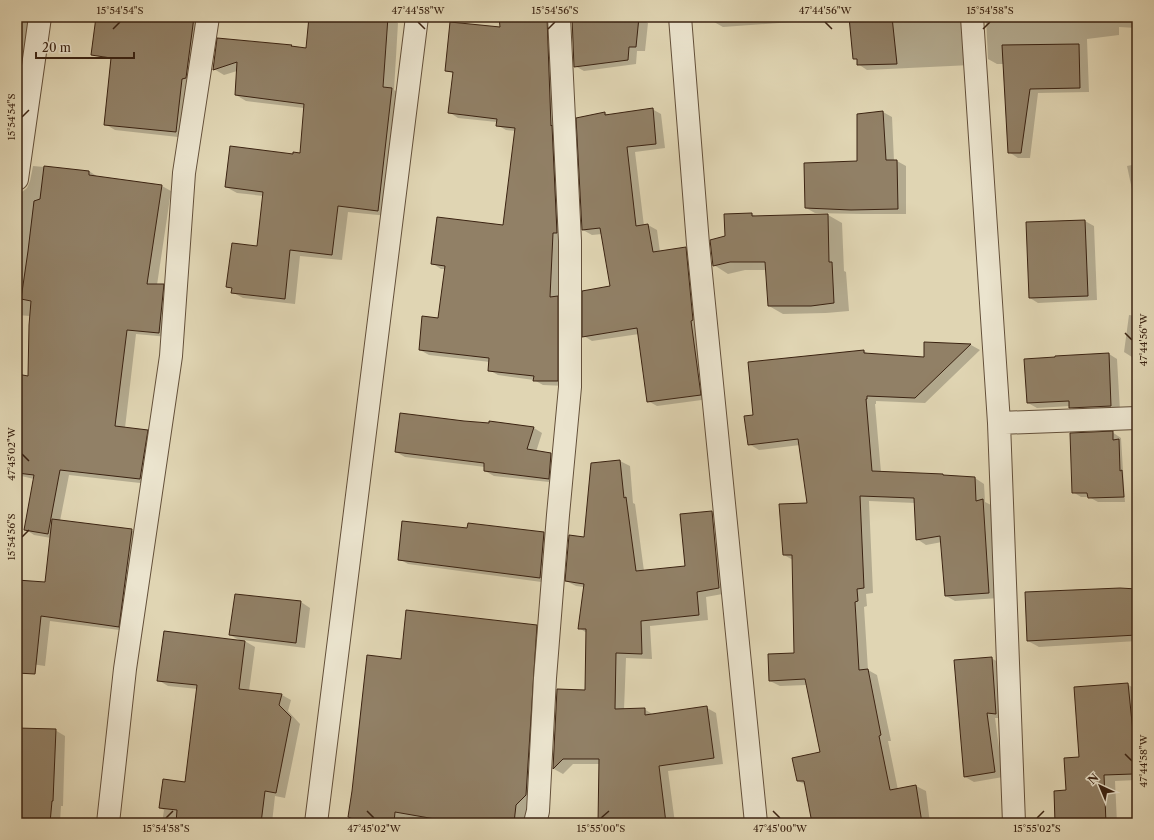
<svg xmlns="http://www.w3.org/2000/svg" width="1154" height="840" font-family="'Libre Caslon Text',serif">
  <style>
    .shadow { fill: #0003 }
    .building { fill: #918066; stroke: #3b2312 }
    .lines { fill: none; stroke-linecap: round; stroke-linejoin: round }
    .minor-casing { stroke: #64503a; stroke-width: 24 }
    .minor { stroke: #ebe4ce; stroke-width: 22 }
    .ticks { fill: none; stroke: #3b2312; stroke-width: 1.5 }
    .neatline { fill: none; stroke: #3b2312; stroke-width: 1.5 }
    .ticks-label { font-size: 10px; text-anchor: middle; fill: #3b2312 }
  </style>
  <rect width="100%" height="100%" fill="#e0d5b3"/>
  <filter id="stains"><feTurbulence type="fractalNoise" baseFrequency=".005" numOctaves="4"/><feColorMatrix values="0 0 0 0 .2 0 0 0 0 .09 0 0 0 0 .02 0 0 0 .5 -.17"/></filter>
  <radialGradient id="worn" r=".72"><stop offset=".6" stop-color="#630" stop-opacity="0"/><stop offset="1" stop-color="#630" stop-opacity=".3"/></radialGradient>
  <path class="shadow" d="M17 17H32L17 143Z
    M115 17H205L187 138 115 130 105 124Z
    M310 17H388L398 23 394 90 402 95 388 216 348 212 342 260 300 256 295 304 243 298 232 292 233 289 228 286 258 247 264 196 237 193 226 187 294 155 301 154 304 108 246 101 236 95 237 71 224 75 214 69 218 39 292 46 296 48 307 49Z
    M500 17H546V23L548 17H557L566 386 543 385 534 380 498 375 489 370 490 362 429 355 420 350 439 319 445 269H441L432 263 504 226 515 131 506 130 497 125V122L458 118 449 112 454 74 446 70 501 28Z
    M573 17 639 18 648 23 645 51H637L636 64 584 71 575 66Z
    M714 17H819L820 20 723 27 714 22Z
    M858 17H969L971 65 867 70 858 64Z
    M986 17H1137V28L1119 27V35L1087 39 1089 92 1038 93 1030 158H1018L1009 152 1004 64H997L988 59Z
    M652 109 661 114 665 148 635 152 644 226 648 225 657 230 660 252 686 248 694 253 709 399 657 406 648 401 639 334 592 341 584 336 611 287 602 234 592 235 583 230 578 119 605 113 608 115Z
    M883 112 892 117 894 161H897L906 166V214H861L815 213 806 208 858 162V115Z
    M1137 164V196L1133 194 1127 166Z
    M33 166 89 171 98 177 162 186 171 191 157 285H163L172 291 168 337 136 334 125 428 147 431 156 436 149 484 69 475 60 521 131 530 140 535 127 631 50 621 45 666 17 662V581L45 583 51 538 34 535 25 529 34 479 17 475V395L29 377 30 316 17 315V192H22L27 188 30 181Z
    M752 214 757 217 828 215 842 223 844 271 846 272 849 311 826 313 783 314 769 306 767 270H745L728 274 714 265 726 236Z
    M1085 221 1094 226 1097 300 1038 303 1030 298 1027 223Z
    M1129 315 1137 316V358L1132 357 1124 352Z
    M925 343 971 345 980 350 925 403 876 401V404H875L881 472 943 475 946 476 975 478 984 484 985 502 993 506 999 598 955 601 946 596 942 542 926 545 917 539 915 503 869 501 873 593 866 594 867 606 864 607 868 670 877 675 891 741H888L898 790 916 786 926 791 930 823H813L806 785 798 781 821 753 807 685 780 686 770 681 795 654 793 560 784 555 808 504 800 445 759 450 749 444 755 416 864 351 870 355 925 359Z
    M1109 354 1117 359 1120 411 1079 412 1070 407V406L1037 408 1028 403Z
    M463 422 534 428 542 433 536 452 551 454 560 460 558 483 494 476 485 471V467L405 457 396 452Z
    M1112 432 1121 438 1125 502H1098L1089 497H1081L1073 492Z
    M620 461 630 466 633 503 635 504 644 571 686 567 712 512 721 517 728 593 706 597 708 620 650 626 652 659 626 658 624 710 644 709 654 715 707 708 716 713 723 764 668 771 675 823H599L600 764H573L563 774 554 769 558 690 586 691 587 633 579 628 584 587 576 586 566 581Z
    M468 529 544 533 553 538 549 583 408 564 399 559Z
    M1137 590V641L1039 647 1028 641Z
    M301 602 310 608 305 648 243 640 255 647 249 691 282 695 291 700 288 711 300 724 285 798 275 796 272 823H162L164 810 160 808 186 783 198 689 168 686 158 680 241 641 230 635Z
    M536 626 546 631 530 823H440L405 817 404 823H354V820L349 817 402 660Z
    M991 658 1000 663 1004 718H995L1003 777 974 782 965 777Z
    M1127 684 1137 690V780L1115 781 1117 823H1056L1080 758Z
    M17 729 55 730 65 736 63 806H61L60 823H17Z"/>
  <path class="building" d="M96 17H194L186 78 182 79 176 132 104 125 111 58 91 55Z
    M309 17H388L383 87 392 88 378 211 338 206 332 255 290 250 285 299 231 293 232 288 226 287 232 243 257 246 263 192 225 187 230 146 293 154V152L300 153 304 104 235 95 237 62 213 70 217 38 292 45 291 46 306 48Z
    M499 17H547L551 126 552 125 557 233H553L550 297 558 296V381H533L534 376 488 371 489 358 419 350 422 316 438 318 445 266 431 264 437 217 503 225 515 128 496 126 497 119 448 113 453 72 445 71 450 22 500 27Z
    M572 17H639L636 47H629L628 60 574 67Z
    M849 17H892L897 64 857 65V59H853Z
    M1079 44 1080 88 1030 89 1021 153H1008L1002 45Z
    M653 108 656 144 627 147 636 226 648 224 653 252 686 247 693 320 691 321 701 395 647 402 637 328 582 337V291L610 286 600 228 582 230 576 118 605 112V115Z
    M883 111 886 160H897L898 209 851 210 805 208 804 163 857 161V114Z
    M44 166 89 171V175L162 185 147 284H164L159 333 127 330 115 426 148 430 140 479 60 470 48 534 24 530 34 475 17 473V374L28 376 29 325 31 301 21 299 28 251 34 201 40 199Z
    M752 213V216L828 214 829 262H832L834 303 811 306H768L765 262H730L713 266 710 240 725 236 724 214Z
    M1085 220 1088 296 1029 298 1026 222Z
    M924 342 971 344 915 398 867 396V399H866L872 471 943 474V475L975 477 976 501 983 499 989 593 945 596 940 536 916 540 914 498 860 496 864 588 857 589 858 601 855 602 859 670 868 669 881 735 879 736 890 790 916 785 922 823H812L804 781H797L792 758 820 752 805 679 769 681 768 654 794 653 792 555H783L779 504 807 503 798 439 748 445 744 416 753 415 748 362 864 350V353L924 357Z
    M1109 353 1111 406 1069 408V401L1027 403 1024 359 1055 357V356Z
    M400 413 464 421 489 423V421L534 427 527 449 551 453 549 479 484 471V463L395 452Z
    M1113 431V440L1119 439 1120 471 1122 470 1124 497 1088 498 1087 493H1072L1070 433Z
    M620 460 624 498 626 497 636 571 685 566 680 514 712 511 719 588 697 592 699 615 641 621 642 654 616 653 615 709 645 708V715L707 706 714 758 659 766 666 823H598L599 759H563L553 769 557 689 585 690 586 629H578L584 584 565 581 569 535 584 537 591 463Z
    M52 519 132 529 119 627 41 616 35 674 17 673V580L45 582Z
    M402 521 467 528 468 523 544 532 540 578 398 560Z
    M1120 588 1137 589V635L1027 641 1025 592Z
    M235 594 301 601 296 643 229 635Z
    M406 610 537 625 526 795 516 805 514 823H458L395 812 394 823H363L348 817 352 791 367 655 401 659Z
    M164 631 245 641 239 689 282 694 279 705 291 717 276 793 265 791 261 823H176L177 810 159 808 163 779 185 782 197 685 157 681Z
    M992 657 996 714 987 713 995 772 964 777 954 660Z
    M1128 683 1133 732V774L1104 775 1106 823H1055L1054 791 1066 790 1064 758 1079 757 1074 687Z
    M17 728 56 729 53 801H52L50 823H17Z"/>
  <g class="lines">
    <g class="minor-casing">
      <path id="minor" d="M680 17 698 244 756 823
        M972 17 999 423 1014 823
        M17 179 40 17
        M999 423 1137 418
        M108 823 125 669 171 356 184 173 208 17
        M316 823 417 17
        M535 823 538 811 545 678 558 515 570 387V241L559 17"/>
    </g>
    <use href="#minor" class="minor"/>
  </g>
  <path class="ticks" d="M418 22 425 29M825 22 832 29M113 29 120 22M548 29 555 22M983 29 990 22M22 117 29 110M1125 333 1132 340M22 454 29 461M22 537 29 530M1125 754 1132 761M367 811 374 818M773 811 780 818M166 818 173 811M601 818 609 811M1037 818 1044 811"/>
  <rect width="1154" height="840" fill="none" stroke="#e0d5b3" stroke-width="44"/>
  <g transform="translate(1100 786) rotate(316)" stroke="#ebe4ce" stroke-width="3" paint-order="stroke">
  <path d="M0-3L7 15L0 10L-7 15Z" fill="#3b2312"/>
  <text y="-6" font-size="11" font-weight="bold" text-anchor="middle" fill="#3b2312">N</text>
  </g>
  <path d="M36 52v6h98v-6" fill="none" stroke="#3b2312" stroke-width="2"/>
  <text x="42" y="52" font-size="12" fill="#3b2312" stroke="#ebe4ce" stroke-width="3" paint-order="stroke">20 m</text>
  <rect x="22" y="22" width="1110" height="796" class="neatline"/>
  <g class="ticks-label">
    <text x="120" y="14">15°54'54"S</text>
    <text x="418" y="14">47°44'58"W</text>
    <text x="555" y="14">15°54'56"S</text>
    <text x="825" y="14">47°44'56"W</text>
    <text x="990" y="14">15°54'58"S</text>
    <text transform="translate(11 117) rotate(-90)" y="4">15°54'54"S</text>
    <text transform="translate(1143 340) rotate(-90)" y="4">47°44'56"W</text>
    <text transform="translate(11 454) rotate(-90)" y="4">47°45'02"W</text>
    <text transform="translate(11 537) rotate(-90)" y="4">15°54'56"S</text>
    <text transform="translate(1143 761) rotate(-90)" y="4">47°44'58"W</text>
    <text x="166" y="832">15°54'58"S</text>
    <text x="374" y="832">47°45'02"W</text>
    <text x="601" y="832">15°55'00"S</text>
    <text x="780" y="832">47°45'00"W</text>
    <text x="1037" y="832">15°55'02"S</text>
  </g>
  <rect width="100%" height="100%" filter="url(#stains)"/>
  <rect width="100%" height="100%" fill="url(#worn)"/>
</svg>
